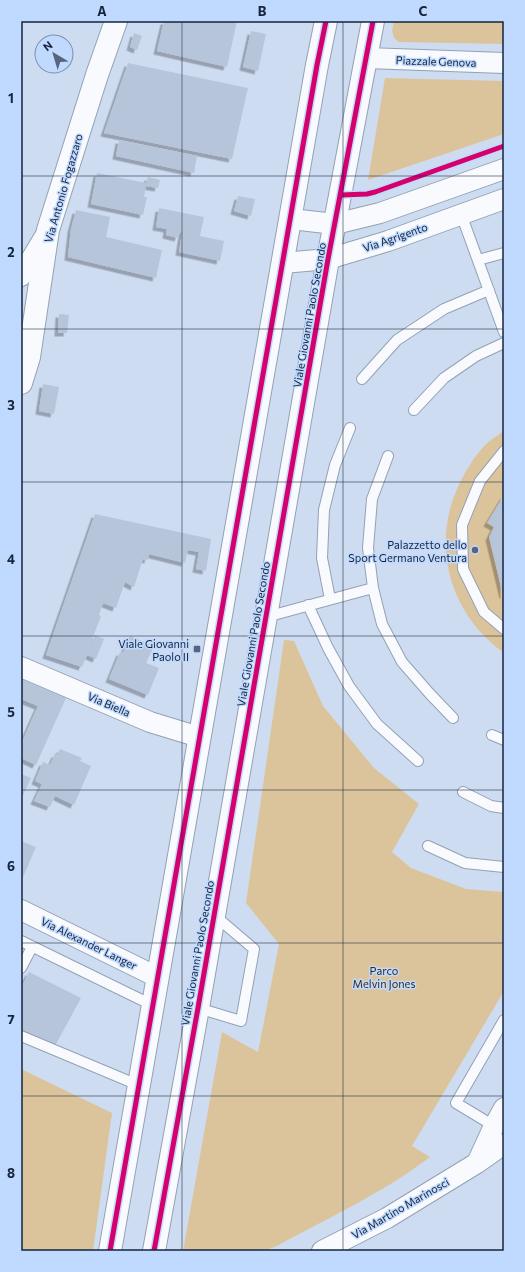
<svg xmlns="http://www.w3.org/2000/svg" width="525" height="1272" font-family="Commissioner,sans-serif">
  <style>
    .green { fill: #dbc49b }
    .building { fill: #b7c5da; filter: url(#shadow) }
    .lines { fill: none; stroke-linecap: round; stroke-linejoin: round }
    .lane-casing { stroke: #93a1b5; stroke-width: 12 }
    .street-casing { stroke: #93a1b5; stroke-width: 22 }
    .secondary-casing { stroke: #93a1b5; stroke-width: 24 }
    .lane { stroke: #f8fafd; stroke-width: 10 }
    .street { stroke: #f8fafd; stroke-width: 20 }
    .secondary { stroke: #f8fafd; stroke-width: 22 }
    .cycleway-casing { stroke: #c0d9ff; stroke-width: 8 }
    .cycleway { stroke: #d6006c; stroke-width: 5 }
    .grid { fill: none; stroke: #15253c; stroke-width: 1; stroke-opacity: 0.55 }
    .poi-dot { fill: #56657b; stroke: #c0d9ff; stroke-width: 1.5 }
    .labels { text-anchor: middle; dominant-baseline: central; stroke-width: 3; stroke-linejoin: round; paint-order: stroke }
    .street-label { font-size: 11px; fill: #15253c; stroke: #c0d9ff }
    .poi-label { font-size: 11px; fill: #15253c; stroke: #c0d9ff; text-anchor: end }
    .park-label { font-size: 11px; fill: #352916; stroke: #c0d9ff }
    .neatline { fill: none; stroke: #15253c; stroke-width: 1.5 }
    .grid-label { font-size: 13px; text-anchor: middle; font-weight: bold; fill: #15253c }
  </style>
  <defs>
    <filter id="shadow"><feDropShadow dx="-3.5" dy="3.5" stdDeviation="0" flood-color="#0004"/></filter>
  </defs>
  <rect width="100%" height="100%" fill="#cedcf1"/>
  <path class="green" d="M394 21H504V44L399 42 394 38 392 31Z
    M385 78 504 81V134L368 180Z
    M504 431V653C451 615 431 549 457 489 464 473 474 456 487 443 492 439 498 435 504 431Z
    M284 640 294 641 323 706 374 768 419 804 392 852 411 868 466 889 504 892V991L412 1146 430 1157C383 1193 328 1218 277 1246L264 1251H183L222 1032 258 1052 279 944 246 903Z
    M21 1069 112 1113 93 1251H21Z"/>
  <path class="building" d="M164 21H237L227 67 157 51Z
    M251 31 266 34 258 71 243 67Z
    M134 33 142 36 137 50 130 47Z
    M128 63 248 88 232 159 104 133Z
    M119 140 197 156 194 173 116 156Z
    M97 173 146 183 148 177 160 180 158 188 146 186 144 197H147L143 215 91 204Z
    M238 196 255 199 251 216 234 211Z
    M159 208 204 217 200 236 224 241 220 261 179 252 182 233 180 232 178 238 166 235 167 229 156 227Z
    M76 210 110 217 106 237 162 250 156 278 68 257 71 229Z
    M59 314 69 315 67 333H58Z
    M43 384 59 387 54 414 39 411Z
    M504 495V595H503L489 537 494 527 487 523Z
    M95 514 211 539 206 571 196 569 199 552 188 550 185 563 149 554 148 560 143 559 134 587 125 582 116 608 103 603 99 615 101 616 89 648 95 635 104 639 96 659 87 655 82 667 46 655Z
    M130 636 154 646 146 663 159 668 148 695 109 679 120 652 123 653Z
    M21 679 66 698 36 765 21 758V744L38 706 21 699Z
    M60 749 82 758 80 761 91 766 74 805 55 796 50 807 34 801 42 784 35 781 43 762 50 765 55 754H57Z
    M21 774 31 778 21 800Z
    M21 841 36 847 21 882Z
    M29 972 81 998 55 1046 21 1029V988Z"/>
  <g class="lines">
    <g class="lane-casing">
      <path id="lane" d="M461 214 504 332
        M478 260 504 253
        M362 379 397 340 444 309 489 290
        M414 410 444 378 476 356 504 343
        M504 451 480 481 462 525 463 569 484 612 504 629
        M388 456 372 499 368 548 373 588 382 624 402 662 430 694 453 718
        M330 599 322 558 324 510 335 465 350 428
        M308 605 328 648 349 686 377 724 418 761
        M266 617 373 588
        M492 735 504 740
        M463 792 491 806 504 808
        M428 846 465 863 504 867
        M21 941 152 1005
        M21 968 32 947
        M198 1008 241 1021 254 949 214 915
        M21 1036 138 1085
        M494 1126 456 1103 504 1020"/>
    </g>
    <g class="street-casing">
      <path id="street" d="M367 58 504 63
        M291 219 335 224 380 213 504 169
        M283 263 328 259 388 241 504 199
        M21 276 47 233
        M21 667 150 722 199 737
        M21 910 157 977
        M477 1163 494 1126 504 1108
        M322 1251 387 1218 477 1163 504 1144"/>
    </g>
    <g class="secondary-casing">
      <path id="secondary" d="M21 383 29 357 48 230 97 75 116 21
        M110 1251 317 65 326 21
        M154 1251 198 1008 328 259 373 21"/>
    </g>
    <use href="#lane" class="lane"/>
    <use href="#street" class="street"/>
    <use href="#secondary" class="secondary"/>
    <g class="cycleway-casing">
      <path id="cycleway" d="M341 195 367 194 375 192 504 146
        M110 1251 317 65 326 21
        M154 1251 198 1008 328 259 373 21"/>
    </g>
    <use href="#cycleway" class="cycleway"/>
  </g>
  <path class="grid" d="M182 21V1251M343 21V1251M21 176H504M21 329H504M21 482H504M21 636H504M21 790H504M21 943H504M21 1096H504"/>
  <g class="poi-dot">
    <circle cx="475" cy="550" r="4"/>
    <rect x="193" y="645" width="8" height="8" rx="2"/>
  </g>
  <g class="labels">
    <g class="street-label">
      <text transform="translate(436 61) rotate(2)">Piazzale Genova</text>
      <text transform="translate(63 188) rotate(-74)">Via Antonio Fogazzaro</text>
      <text transform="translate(395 237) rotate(-19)">Via Agrigento</text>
      <text transform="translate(309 315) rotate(-80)">Viale Giovanni Paolo Secondo</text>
      <text transform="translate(253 634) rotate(-80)">Viale Giovanni Paolo Secondo</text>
      <text transform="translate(109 704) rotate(23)">Via Biella</text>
      <text transform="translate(89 943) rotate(26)">Via Alexander Langer</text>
      <text transform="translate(197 953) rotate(-80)">Viale Giovanni Paolo Secondo</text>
      <text transform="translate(400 1208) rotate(-30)">Via Martino Marinosci</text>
    </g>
    <g class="poi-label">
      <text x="467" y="544">Palazzetto dello<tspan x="467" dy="13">Sport Germano Ventura</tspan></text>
      <text x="189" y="643">Viale Giovanni<tspan x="189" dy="13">Paolo II</tspan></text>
    </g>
    <g class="park-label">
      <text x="384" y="970">Parco<tspan x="384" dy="13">Melvin Jones</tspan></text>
    </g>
  </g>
  <rect width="525" height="1272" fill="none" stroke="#c0d9ff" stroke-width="44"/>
  <g transform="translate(54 54) rotate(322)"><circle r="19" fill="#c0d9ff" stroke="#7c91b1"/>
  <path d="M0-3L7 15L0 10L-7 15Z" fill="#56657b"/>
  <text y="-6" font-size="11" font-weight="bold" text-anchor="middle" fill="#15253c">N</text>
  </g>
  <rect x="22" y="22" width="481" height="1228" class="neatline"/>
  <g class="grid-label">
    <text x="102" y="16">A</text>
    <text x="262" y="16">B</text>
    <text x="423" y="16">C</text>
    <text x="11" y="103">1</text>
    <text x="11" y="257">2</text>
    <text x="11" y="410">3</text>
    <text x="11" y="564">4</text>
    <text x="11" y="717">5</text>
    <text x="11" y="871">6</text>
    <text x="11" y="1024">7</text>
    <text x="11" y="1178">8</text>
  </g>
</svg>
